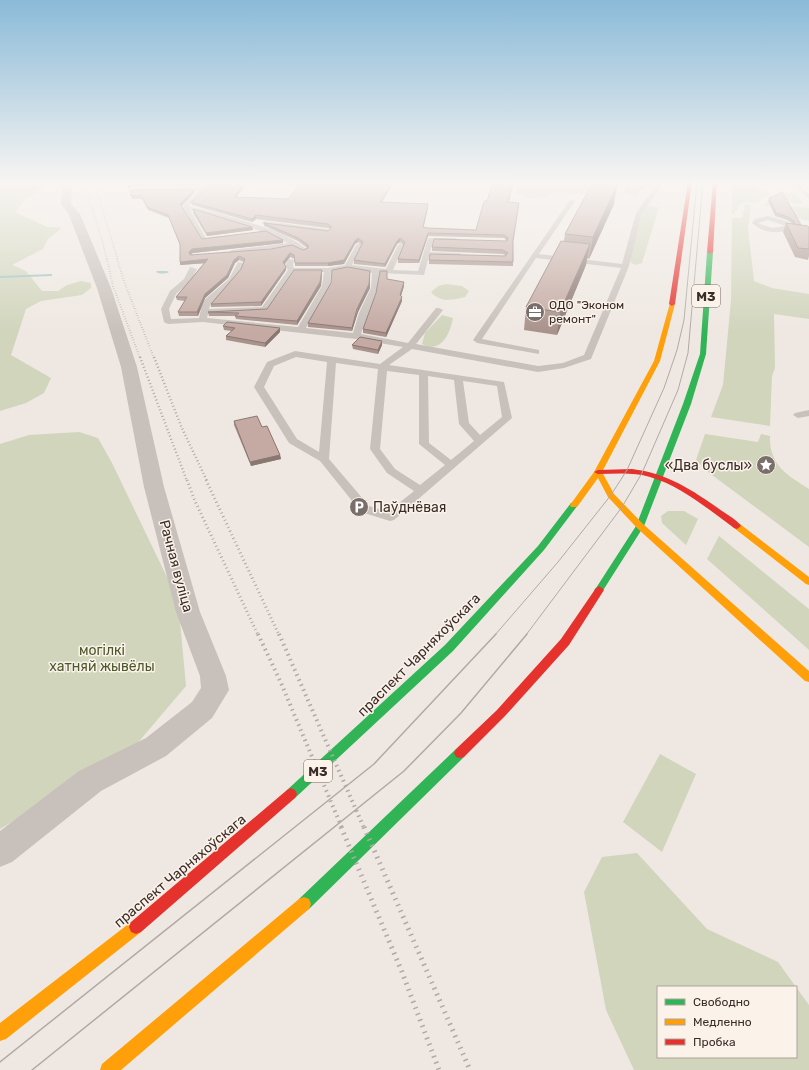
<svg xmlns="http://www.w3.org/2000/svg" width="809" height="1070" font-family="Rubik,sans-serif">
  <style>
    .green { fill: #d1d5bc; fill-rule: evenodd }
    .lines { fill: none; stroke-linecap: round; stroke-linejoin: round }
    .stream { fill: #9dc3c1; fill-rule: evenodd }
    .lane { fill: #c8c0bb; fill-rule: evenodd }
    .street { fill: #c8c0bb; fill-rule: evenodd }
    .fast { fill: #30b455; fill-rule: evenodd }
    .slow { fill: #ff9f0a; fill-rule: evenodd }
    .jam { fill: #e5322d; fill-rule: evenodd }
    .tram-far1 { stroke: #b0a9a5; stroke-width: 1 }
    .tram { stroke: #b0a9a5; stroke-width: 1.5 }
    .rail-far5 { stroke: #b0a9a5; stroke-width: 1.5; stroke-dasharray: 0.5 1.5; stroke-linecap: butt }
    .rail-far4 { stroke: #b0a9a5; stroke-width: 2; stroke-dasharray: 0.5 2; stroke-linecap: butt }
    .rail-far3 { stroke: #b0a9a5; stroke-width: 2.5; stroke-dasharray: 1 2.5; stroke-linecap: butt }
    .rail-far2 { stroke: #b0a9a5; stroke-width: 3; stroke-dasharray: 1 3; stroke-linecap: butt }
    .rail-far1 { stroke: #b0a9a5; stroke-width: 4; stroke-dasharray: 1.5 4; stroke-linecap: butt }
    .rail { stroke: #b0a9a5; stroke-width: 5; stroke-dasharray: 1.5 5; stroke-linecap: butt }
    .wall { fill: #a9928c }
    .shaded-wall { fill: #897772 }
    .building { fill: #c4aaa3; stroke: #897772 }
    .labels { text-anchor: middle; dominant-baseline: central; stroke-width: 3; stroke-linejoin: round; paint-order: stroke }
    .far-poi-label { font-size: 12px; fill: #3a2d29; stroke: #fbf2ea; text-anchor: start }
    .shield { fill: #fbf2ea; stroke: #746863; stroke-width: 1 }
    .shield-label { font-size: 13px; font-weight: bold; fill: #3a2d29 }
    .poi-label { font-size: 14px; fill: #3a2d29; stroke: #fbf2ea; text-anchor: end }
    .street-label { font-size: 14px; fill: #3a2d29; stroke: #fbf2ea }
    .park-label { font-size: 14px; fill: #4b5a2a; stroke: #fbf2ea }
  </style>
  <rect width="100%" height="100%" fill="#efe8e2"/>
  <path class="green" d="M0 182H41L43 187 25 200 15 212 47 227H59L61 229 48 239 43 249 12 265 26 271 42 291H58L67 285 81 281 91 283V288L82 295 41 301 26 309 11 355 51 378 44 393 26 403 0 411Z
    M517 182H639L649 183 635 197 625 193V186L604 184 593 193 579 194 556 192 541 198H530L516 193Z
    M733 182H751L761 190 772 192 756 203 741 202 740 205H737L738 210 735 211V214H732Z
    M783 192 795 194 803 203H770L771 207H765L764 204Z
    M745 204 751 205 748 228 754 281 772 288 809 294V319L774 314 775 368 772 376 770 426 711 417 723 385 731 300 732 218H742Z
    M649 206 659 207 642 263 636 265 631 263 630 257 644 207Z
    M788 206 809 208V221L788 215Z
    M446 284 462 286 469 291 465 297C453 300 440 303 431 292L438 286Z
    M442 315 453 318C450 335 440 354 422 344L425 333Z
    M79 432 98 438 112 463 178 600 186 686 130 752 0 829V444L29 435Z
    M705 434 758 442 761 434 770 436C769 465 787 475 809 489V547L708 472 696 460Z
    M668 511H684L698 519 686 545 662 523 661 516Z
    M719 536 809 609V650L707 559Z
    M660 754 696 774 662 852 623 822Z
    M637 853 707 929 778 962 809 1005V1070H634L606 1010 584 892 602 857ZM658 987H796V1057H658Z"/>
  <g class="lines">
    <path class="stream" d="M157 271H167L169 272C166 274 159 274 156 272Z
      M52 274V276H51L0 278V276Z"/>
    <path class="lane" d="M207 182H213L189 206C220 214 286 229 307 250L302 251 293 246 230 253 229 252 232 250 288 243 245 225 190 210 206 238 218 236 221 238 202 241 182 207 198 191 136 192 133 190 136 188 201 187Z
      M659 182H665L642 213 629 266 591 359 564 368 538 372 412 349 389 365 504 382 512 418 394 520 390 521 361 512 320 461 289 443 254 387 267 362 295 351 380 364 403 347 356 339 203 322 168 324 164 322 161 309 170 291 184 279 190 267 197 269 190 282 176 294 169 309 171 319 199 318 203 301 229 279 238 262 244 263C237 288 213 294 209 309L262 307 288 270 285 266 289 259 294 260 293 266 294 268H328L345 265 356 245 359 243 362 245 352 265 386 269 398 245 401 243 404 245 393 270 418 271 428 238H455L457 239V241H433L430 252 459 253 461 254V256H429L424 275 379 273C378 295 367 314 361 334L408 343 436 308H439L443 310 416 344 538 366 563 363 584 355 621 268 536 258 482 339 539 350V354L477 343 473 340 570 200 575 201 539 254 622 264 636 213ZM348 269 372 273 371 288 359 313 353 333 306 328 330 286 331 272ZM294 272H324L322 286 298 327 207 318 208 314 267 311ZM296 357 327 362 319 452 297 439 264 387 274 366ZM336 363 378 369 370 449 387 473 414 491 388 512 369 506 329 459ZM387 371 419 375V444L445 465 420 485 395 469 380 449ZM428 376 454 380 459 424 474 441 451 460 429 443ZM463 381 497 386 502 417 480 435 469 423Z
      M681 182H700L718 185 715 187Z
      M791 182H797L809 194V199Z
      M768 216 786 221 793 226C783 236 762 233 752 223L755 219ZM768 220 786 226 772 228 758 223Z
      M264 221 328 229 331 231 328 233 262 224V222Z
      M809 410V416L798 418 793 415 795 413Z"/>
    <path class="street" d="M63 182H73L71 204 80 214 111 288 137 367 164 487 200 612 226 676 229 690 212 718 166 756 101 791 12 862 0 867V831L79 771 146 738 192 702 201 688 200 676 176 612 144 487 121 367 97 288 69 215 61 204Z"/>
    <path class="fast" d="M710 250 713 252 706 354 691 404 644 526 602 592H596L594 590 596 588 636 526 683 404 700 354 707 252Z
      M574 502 578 505 544 550 453 651 295 798 291 800 287 798 285 794 287 790 445 645 538 546 571 503Z
      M460 748 464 749 466 753 464 757 309 909 304 911 299 909 297 904 299 899 456 749Z"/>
    <path class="slow" d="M670 303 675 304 660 361 602 472 614 494 643 524 809 671V682L805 681 637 528 608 497 598 478 577 507H571L570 505 594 472 654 361Z
      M737 523 740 524 809 577V585L806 584 734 528 733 526Z
      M304 897 309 899 311 904 309 909 121 1070H100L102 1064 299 899Z
      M136 920 141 922 143 927 141 932 6 1039 0 1041V1023L131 922Z"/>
    <path class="jam" d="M688 182H692L675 304 672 306 669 304Z
      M713 182H717L713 252 710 254 707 252Z
      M632 469C667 473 694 491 722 511 728 515 737 520 741 526L737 529 734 528C708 509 681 486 650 477 634 472 615 474 598 474L594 472 598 470Z
      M599 586 602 588 604 590 569 645 505 716 464 757 460 758 456 757 454 753 456 749 497 710 561 639 596 588Z
      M291 788 295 790 297 794 295 798 141 932 136 934 131 932 129 927 131 922 287 790Z"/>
    <path class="tram-far1" d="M495 635 558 562 611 495 627 470 664 388 677 350 684 320 697 182
      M526 635 622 507 642 473 678 390 688 353 703 182"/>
    <path class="tram" d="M0 1062 374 764 496 634
      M32 1070 404 771 461 713 527 634"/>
    <path class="rail-far5" d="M83 182 101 236 107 260
      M94 182 118 260"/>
    <path class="rail-far4" d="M107 259 113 286 140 358
      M117 259 125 284 154 358"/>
    <path class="rail-far3" d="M140 357 187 481
      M154 357 181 426 207 481"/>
    <path class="rail-far2" d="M187 480 195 501 258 635
      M206 480 279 635"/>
    <path class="rail-far1" d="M258 634 281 683 342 828
      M279 634 364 828"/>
    <path class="rail" d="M341 827 402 972 439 1070
      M364 827 470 1070"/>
  </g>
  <path class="wall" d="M127 182H205L200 186H133L128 189Z
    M212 182H248L236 197 428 204V207L423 227 427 228 476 230 487 201 514 182 509 202 513 243V266L429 264V260L505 256H506L503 254 432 251V247L507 241 504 238 428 236 419 263H398V259L404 245 400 242 397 244 385 267 354 264V260L362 245 358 242 355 244 344 264 328 266H295V259L290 257 285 264 286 267V270L261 306 211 307V304L241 269 244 262 239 260 235 263 228 278 205 298 198 316H179L178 312 185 301 177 300 176 297 204 263 180 265V245L169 218 148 210 142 199H132L131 196 194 193 181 206 202 239 283 243 193 253 190 254V255L303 250 307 248 298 241 264 226V223L328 231 330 229 328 228 256 219 252 222 192 205 191 202Z
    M617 185 614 204 589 259 587 258 586 265 557 335 524 330 526 307 564 241 565 234Z
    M769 198 801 225 809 228V256L808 260 795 257 783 232 786 223 793 224 787 220 775 216 768 201Z
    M193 209 252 227 253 230 207 236 193 213Z
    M322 270V274L321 286 297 325 236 319 235 316H209L208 312 267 309Z
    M370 274V288L358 312 352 331 308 327V323Z
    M387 275V279L404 286 401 296 402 301 386 337 363 333V329Z
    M223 326 280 332 265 347 226 340V336L232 331 224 330Z
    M352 345H382L378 354 353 349Z
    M234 421 262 427 280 455 281 459 251 466 234 425Z"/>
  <path class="shaded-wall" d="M201 182H205L200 186V183Z
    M246 182H248L234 200V197Z
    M392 182H394L380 205V202Z
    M132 184 133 186 128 189V186Z
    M617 185 614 204 589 259 593 237Z
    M194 190V193L181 207 180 204Z
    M428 204V207L423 230V227Z
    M256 215V219L252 222V219Z
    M252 227 253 230 207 236 206 233Z
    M428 233V236L419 263V260Z
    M358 238V242L355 244 344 264 328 266V263Z
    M400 238V242L397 244 385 267V264L397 241Z
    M283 240V243L193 253 190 255 189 252 192 249Z
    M590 244 586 265 557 335 560 312Z
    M290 253V257L284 265 283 262Z
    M239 256V260L235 263 228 278 205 298 198 316 197 312 205 294 234 260Z
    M208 259V263L180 265V262Z
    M286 267V270L261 306V302Z
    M322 270V274L321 286 297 325V321Z
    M370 271V288L358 312 352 331V328Z
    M404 282V286L400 299V295Z
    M402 297V301L386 337V333Z
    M280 328V332L265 347V343Z
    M382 341V345L378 354V350Z
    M280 455 281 459 251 466 250 462Z"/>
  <path class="building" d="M127 182H201L200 183 132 184 128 186Z
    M212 182H246L234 197 288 199 302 182H392L380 202 428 204 423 227 427 228 476 230 484 201H487L493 182H513L508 202 519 203 513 241V262L429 260 430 254 505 256 508 253 503 250 432 247 434 239 507 241 508 238 504 235 428 233 419 260 398 259 405 242 400 238 397 241 385 264 354 260 363 242 358 238 355 241 344 260 328 263H295L294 255 290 253 283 262 286 267 261 302 211 304 241 269 245 259 239 256 234 260 227 275 205 294 197 312H178L187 297H176L208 259 180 262V244L168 215 147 207 142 196H131L130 190H194L180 204 202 239 266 231 283 240 192 249 189 252 190 255 271 249 292 245 303 250 308 248V245L298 238 264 223 328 231 332 227 328 224 256 215 252 219 191 202Z
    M593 182 617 185 593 237 565 234Z
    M782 192 801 225 794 224V221L788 217 776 213 769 198Z
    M193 209 252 227 206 233Z
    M786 223 808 226 809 228V249L798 248Z
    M561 241 590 244 560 312 526 307Z
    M348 267 370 271 369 284 357 309 352 328 308 323 331 283 332 270Z
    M294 270H322L320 282 297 321 235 316 239 313 208 312 267 309Z
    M380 271H387V279L404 282 400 295 402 297 386 333 363 329 376 293Z
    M227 322 280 328 265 343 226 336 235 328 223 326Z
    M360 337 382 341 378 350 352 345Z
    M257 416 262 427 267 426 280 455 250 462 234 421Z"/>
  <linearGradient id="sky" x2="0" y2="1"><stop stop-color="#8abad8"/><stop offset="0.55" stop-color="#f8f5f2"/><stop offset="1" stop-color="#f8f5f2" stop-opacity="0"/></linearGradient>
  <rect width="809" height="332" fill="url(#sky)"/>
  <defs>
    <g id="office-disc" transform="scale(1)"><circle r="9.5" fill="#796e6a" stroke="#fbf2ea"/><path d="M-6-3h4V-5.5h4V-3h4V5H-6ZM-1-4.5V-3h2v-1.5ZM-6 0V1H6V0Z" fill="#fff"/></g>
    <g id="sight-disc" transform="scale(1)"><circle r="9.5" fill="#796e6a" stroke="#fbf2ea"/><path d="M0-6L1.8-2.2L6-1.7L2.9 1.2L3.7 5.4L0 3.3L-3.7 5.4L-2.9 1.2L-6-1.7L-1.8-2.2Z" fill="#fff"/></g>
    <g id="parking-disc" transform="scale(1)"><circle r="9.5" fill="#796e6a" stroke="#fbf2ea"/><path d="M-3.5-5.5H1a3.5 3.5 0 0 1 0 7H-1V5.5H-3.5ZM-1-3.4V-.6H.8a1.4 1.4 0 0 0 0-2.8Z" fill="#fff"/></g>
  </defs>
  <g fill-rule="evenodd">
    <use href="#office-disc" x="535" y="312"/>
    <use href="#sight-disc" x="766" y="465"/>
    <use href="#parking-disc" x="359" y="507"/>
  </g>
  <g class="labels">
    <g class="far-poi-label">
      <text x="549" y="305">ОДО "Эконом<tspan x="549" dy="14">ремонт"</tspan></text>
    </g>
    <g class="shield">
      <rect x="692" y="285" width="28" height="22" rx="3"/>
      <rect x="304" y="760" width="28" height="22" rx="3"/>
    </g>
    <g class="shield-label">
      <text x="706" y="296">М3</text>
      <text x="318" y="771">М3</text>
    </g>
    <g class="poi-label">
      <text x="752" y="465">«Два буслы»</text>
      <text x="373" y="507" text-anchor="start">Паўднёвая</text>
    </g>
    <g class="street-label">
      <text transform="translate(176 566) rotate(75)">Рачная вуліца</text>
      <text transform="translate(419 655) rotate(-45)">праспект Чарняхоўскага</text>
      <text transform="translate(180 871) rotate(-40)">праспект Чарняхоўскага</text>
    </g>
    <g class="park-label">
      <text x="102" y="650">могілкі<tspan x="102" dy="16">хатняй жывёлы</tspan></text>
    </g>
  </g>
  <rect x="657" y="986" width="140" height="72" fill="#fbf2ea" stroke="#aea39d"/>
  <rect x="665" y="999" width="20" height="6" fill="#30b455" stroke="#aea39d"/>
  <text x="693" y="1006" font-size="12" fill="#3a2d29">Свободно</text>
  <rect x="665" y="1019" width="20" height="6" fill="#ff9f0a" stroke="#aea39d"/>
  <text x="693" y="1026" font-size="12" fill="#3a2d29">Медленно</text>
  <rect x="665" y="1039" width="20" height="6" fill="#e5322d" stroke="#aea39d"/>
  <text x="693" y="1046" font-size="12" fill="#3a2d29">Пробка</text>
</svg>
